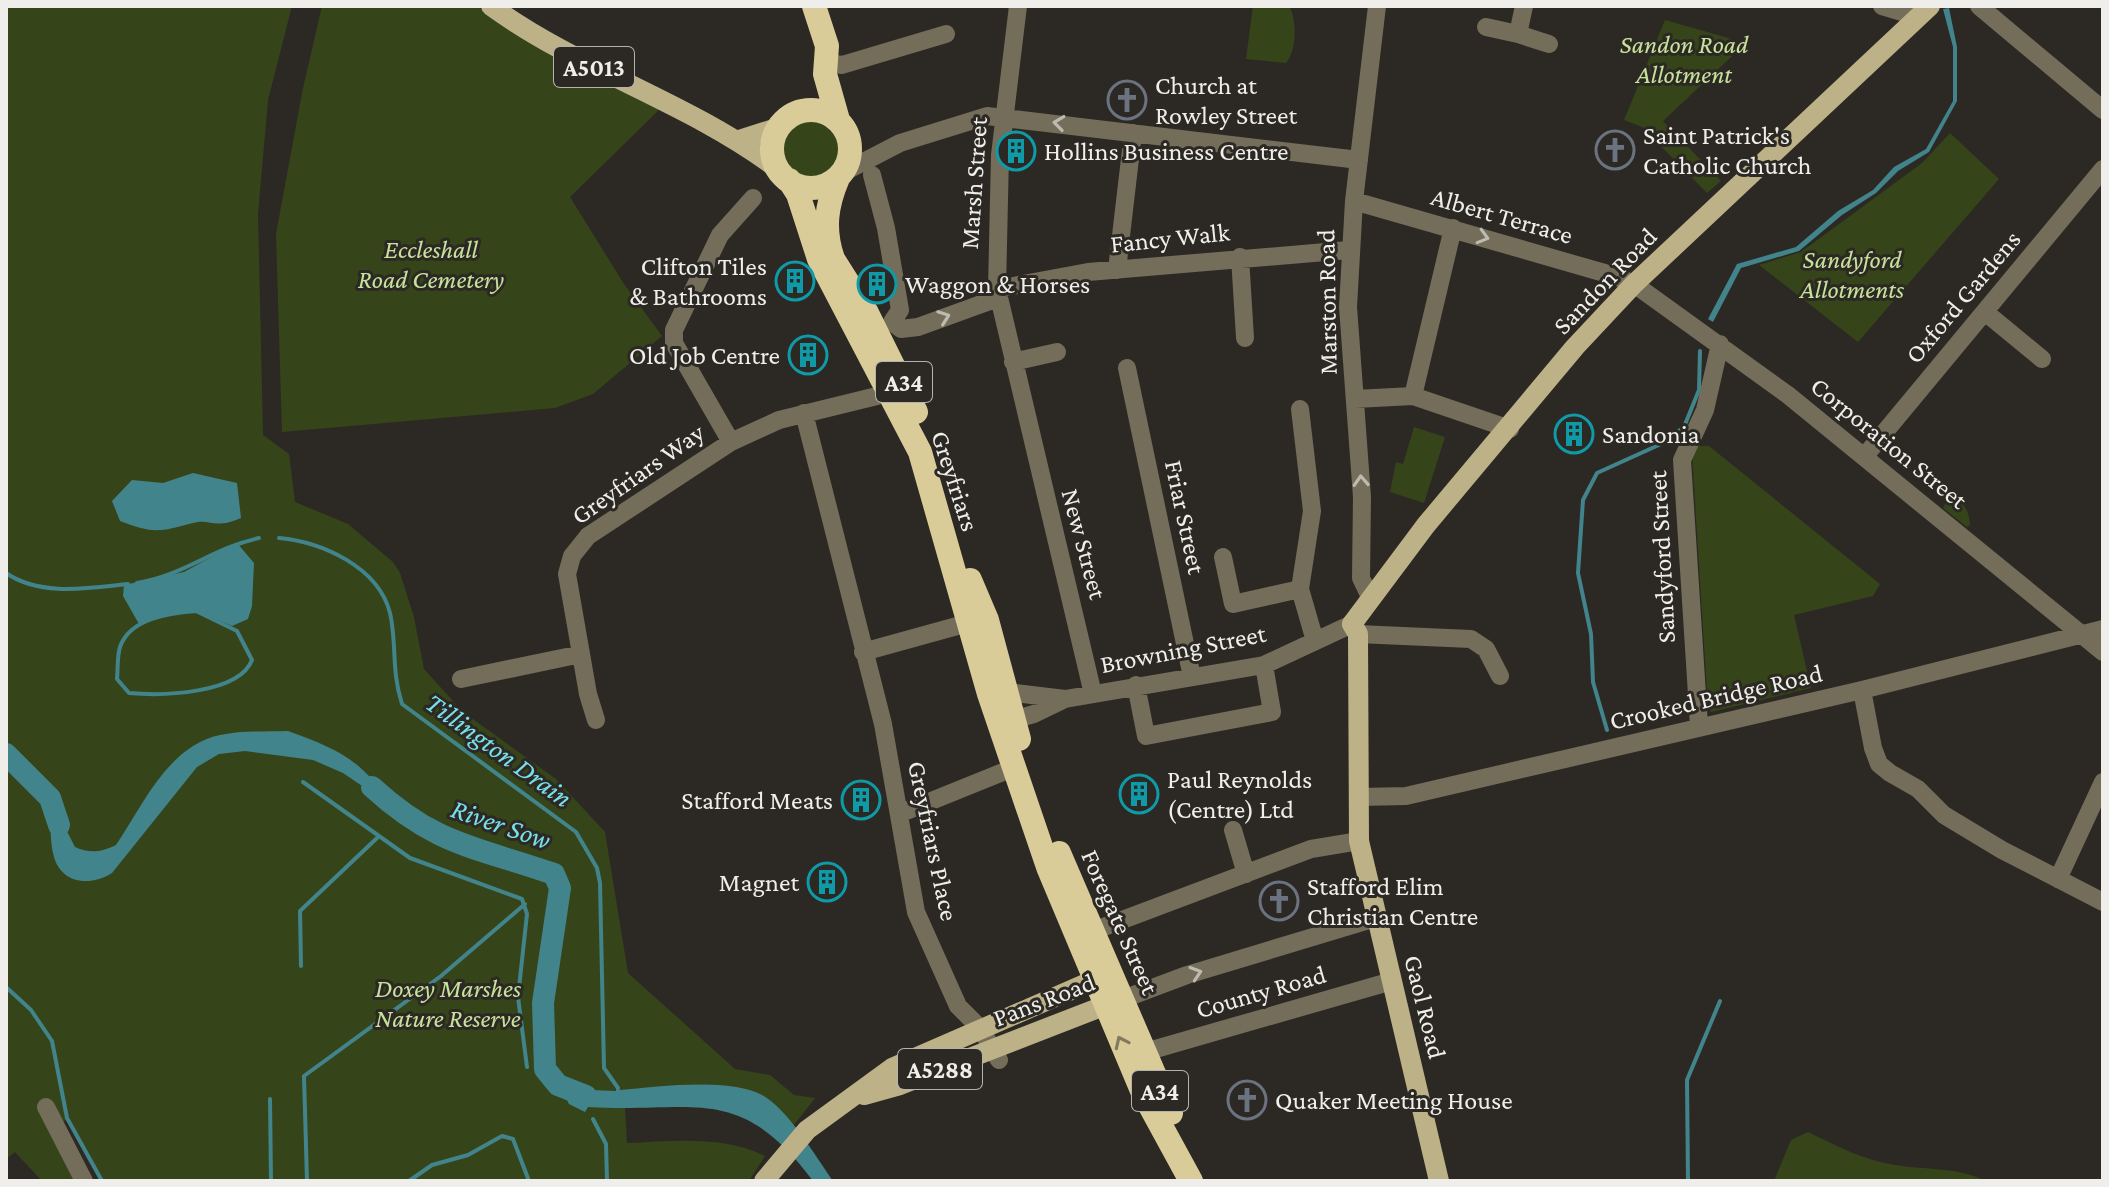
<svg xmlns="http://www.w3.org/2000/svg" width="2109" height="1187" font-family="'Crimson Pro',serif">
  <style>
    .green { fill: #364419 }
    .water { fill: #42848b }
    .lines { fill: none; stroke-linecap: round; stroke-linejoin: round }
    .stream { stroke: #42848b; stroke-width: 4 }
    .river { stroke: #42848b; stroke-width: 22 }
    .minor { stroke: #736d59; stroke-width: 18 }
    .major { stroke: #bcb187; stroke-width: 20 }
    .highway { stroke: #dacc99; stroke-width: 24 }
    .oneway { stroke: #bebab0 }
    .oneway2 { stroke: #837a5e }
    .labels { text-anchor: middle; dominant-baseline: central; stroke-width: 6; stroke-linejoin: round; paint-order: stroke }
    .shield { fill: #2c2924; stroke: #b5b3af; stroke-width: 2 }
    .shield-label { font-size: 24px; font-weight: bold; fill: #f0eeea }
    .park-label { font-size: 26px; font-style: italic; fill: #c7e29a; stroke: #2c2924 }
    .poi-label { font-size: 26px; fill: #f0eeea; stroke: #2c2924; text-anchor: start }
    .street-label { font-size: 26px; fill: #f0eeea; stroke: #2c2924 }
    .water-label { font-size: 28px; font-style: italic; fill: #77e0eb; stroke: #2c2924 }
  </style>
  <rect width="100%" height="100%" fill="#2c2924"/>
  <path class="green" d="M6 6H292L268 100 258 214 263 435 289 454 295 502 348 524 393 562 400 573 414 617 424 669 463 712 556 779 605 832 628 973 735 1069 770 1075 794 1095 815 1098 794 1125 762 1095 711 1084 624 1090 627 1143C672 1141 724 1135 765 1156L749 1181H102L67 1119 51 1131 77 1181H42L15 1152 6 1159Z
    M322 6H476L660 109 570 197 624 284 662 336 593 394 555 408 282 432 276 234 303 88Z
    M1253 6H1289C1297 19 1297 51 1286 63L1246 59Z
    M1665 20 1746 43 1663 121 1721 181 1707 193 1642 127 1624 120Z
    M780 148a31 31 0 1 1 62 0a31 31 0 1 1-62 0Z
    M1950 133 1999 179 1858 342 1759 265 1801 252 1922 163Z
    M1414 427 1445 437 1424 503 1390 492 1396 462 1403 464Z
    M1698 446H1709L1880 584 1873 596 1794 615 1811 688 1711 712 1708 708 1692 453Z
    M1947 500C1964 498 1969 511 1970 525L1967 527 1943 508Z
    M1808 1132C1837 1146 1863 1160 1895 1165 1925 1170 1958 1167 1986 1181H1774L1791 1140Z"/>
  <path class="water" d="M1949 8 1957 47V101L1929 152 1898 171 1876 193 1842 215 1799 251 1741 268 1713 322 1708 319 1737 264 1796 247 1838 211 1873 190 1894 167 1926 149 1953 101V47L1943 9Z
    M193 473 237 483 241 518C213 530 211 518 193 523 159 532 154 534 120 521L112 501 132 480 163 483Z
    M237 543 254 563 252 606 248 619 232 626C190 608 183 607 139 624L123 596 124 585 184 572Z
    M288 731C340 750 362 760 393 807L343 773 313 760 245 751 219 754 197 767 112 873C92 886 62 885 54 857 49 840 51 816 50 798L75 847C90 854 101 852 116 845 143 805 168 746 220 735 242 730 266 732 288 731Z
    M576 1083 591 1090 616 1091V1085L620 1090C656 1087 729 1077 762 1095 788 1109 816 1157 833 1181H813C739 1081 693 1114 588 1107L585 1112 569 1104 559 1085Z"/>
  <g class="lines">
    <path class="stream" d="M279 538C321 542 378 566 390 613 397 643 391 670 402 704L576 832 597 868 600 883 604 1068 618 1088
      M6 573C41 597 89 588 128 584
      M137 583C185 575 213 548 259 538
      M196 611 237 631 252 660C239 694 162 696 129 693L117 679C118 669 117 656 120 647 130 618 170 613 196 611Z
      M1607 730 1593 682 1591 634 1578 573 1583 500 1597 473 1661 444 1684 427 1699 390 1700 351
      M303 782 410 858 522 899 527 914 518 997 527 1067
      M301 966 300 911 377 838
      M6 987 31 1010 52 1041 67 1118 102 1181
      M270 1099 271 1181
      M593 1119 606 1144 607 1181
      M307 1181 304 1076 441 976 525 904
      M409 1181 432 1165 468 1155 502 1136 513 1139 529 1181
      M1688 1181 1687 1080 1720 1001"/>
    <path class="river" d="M6 754 50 798 59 825
      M372 787C436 846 477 847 554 874L560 888 543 1003 545 1069 558 1085 586 1096"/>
    <path class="minor" d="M1018 6 1000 155 997 289 1093 694
      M1524 6 1518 34 1549 44
      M1882 6 1919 17
      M1979 6 2103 110
      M1486 27 1518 34
      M827 63 842 65 946 34
      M846 171 900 143 987 116 1359 160
      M872 175 886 228 900 310 892 322
      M1354 201 1615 276 1634 284 1788 395 2103 652
      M1240 257 1245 338
      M1117 270 1133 133
      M997 289 1088 272 1349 250
      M1985 312 2042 359
      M892 322 901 329 918 327 998 298
      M1013 362 1057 352
      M1127 368 1192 677
      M1413 396 1453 228
      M1355 399 1413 396 1510 429
      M804 413 883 724 916 912 958 1006 980 1028 999 1060
      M731 442 674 343V330L720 235 753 198
      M1864 457 2103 169
      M1223 557 1233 604 1300 589 1312 511 1300 409
      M1300 589 1315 641
      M1370 597 1361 578 1362 497 1348 307 1354 201 1377 6
      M1358 634 1471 639 1486 649 1500 676
      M863 652 968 623
      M461 679 581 654
      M1136 685 1146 736 1272 712 1264 665
      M1862 690 1873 748 1879 764 1890 773 1918 789 1944 815 2002 850 2103 902
      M1007 692 1065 699 1264 665 1352 624
      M596 720 588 694 567 574 572 556 588 536 731 442 779 420 877 396 888 389
      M1005 722 1034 714 1063 700
      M1699 726 1682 460 1705 410 1720 344
      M1360 797 1406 796 1862 690 2103 629
      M899 814 1013 768
      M1233 830 1246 874
      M2058 879 2103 782
      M1093 931 1311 849 1359 841
      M1123 999 1187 975 1376 918
      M1145 1052 1392 981
      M46 1107 84 1181"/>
    <path class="major" d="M491 6C579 70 688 102 775 167
      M739 140 777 128
      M864 1095 900 1085 1119 1000
      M764 1181 807 1130 892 1068 1108 974
      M1439 1181 1359 841 1358 634 1352 624 1426 525 1575 347 1634 284 1930 6"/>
    <path class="highway" d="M814 6 827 46 825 74 838 120
      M772 149a39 39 0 1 1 78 0a39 39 0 1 1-78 0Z
      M838 178C826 206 823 230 833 259L867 313 916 412
      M789 180 798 194 819 259 920 452 989 694 1048 867 1143 1093 1191 1181
      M970 580 987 620 1019 739
      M1059 853 1171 1113"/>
  </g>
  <defs><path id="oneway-chevron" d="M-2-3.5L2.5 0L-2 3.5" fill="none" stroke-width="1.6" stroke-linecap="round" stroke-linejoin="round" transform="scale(2)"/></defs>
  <g class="oneway">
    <use href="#oneway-chevron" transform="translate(1059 123) rotate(-173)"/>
    <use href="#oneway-chevron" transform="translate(1483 237) rotate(16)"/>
    <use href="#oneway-chevron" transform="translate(944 317) rotate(-20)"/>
    <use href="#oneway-chevron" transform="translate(1361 481) rotate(-93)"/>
    <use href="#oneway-chevron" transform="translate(1196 973) rotate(-18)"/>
  </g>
  <use class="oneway2" href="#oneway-chevron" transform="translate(1121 1042) rotate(-115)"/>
  <defs>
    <g id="church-ring" transform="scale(2)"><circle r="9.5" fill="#2c2924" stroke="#6b7280" stroke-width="1.5"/><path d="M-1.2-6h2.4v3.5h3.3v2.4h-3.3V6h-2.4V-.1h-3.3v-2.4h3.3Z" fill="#6b7280"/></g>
    <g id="building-ring" transform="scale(2)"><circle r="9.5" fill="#2c2924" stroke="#0f9aa8" stroke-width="1.5"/><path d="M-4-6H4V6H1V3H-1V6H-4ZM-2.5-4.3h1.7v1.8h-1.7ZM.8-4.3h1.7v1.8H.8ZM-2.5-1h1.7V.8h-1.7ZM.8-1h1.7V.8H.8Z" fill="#0f9aa8"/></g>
  </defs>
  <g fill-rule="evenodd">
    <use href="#church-ring" x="1127" y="100"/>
    <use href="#church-ring" x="1615" y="150"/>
    <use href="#building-ring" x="1016" y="151"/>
    <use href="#building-ring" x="795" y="281"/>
    <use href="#building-ring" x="877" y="284"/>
    <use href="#building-ring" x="808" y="355"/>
    <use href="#building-ring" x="1574" y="434"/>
    <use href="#building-ring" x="1139" y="794"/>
    <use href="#building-ring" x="861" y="800"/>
    <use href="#building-ring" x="827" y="882"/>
    <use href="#church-ring" x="1279" y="901"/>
    <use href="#church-ring" x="1247" y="1100"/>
  </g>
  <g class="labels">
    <g class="shield">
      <rect x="554" y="47" width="80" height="40" rx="6"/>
      <rect x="876" y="362" width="56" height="40" rx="6"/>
      <rect x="898" y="1049" width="84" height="40" rx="6"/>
      <rect x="1132" y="1071" width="56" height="40" rx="6"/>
    </g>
    <g class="shield-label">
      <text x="594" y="67">A5013</text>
      <text x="904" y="382">A34</text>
      <text x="940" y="1069">A5288</text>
      <text x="1160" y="1091">A34</text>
    </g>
    <g class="park-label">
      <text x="1684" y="44">Sandon Road<tspan x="1684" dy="30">Allotment</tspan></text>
      <text x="431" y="249">Eccleshall<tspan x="431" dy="30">Road Cemetery</tspan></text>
      <text x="1852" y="259">Sandyford<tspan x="1852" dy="30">Allotments</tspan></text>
      <text x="448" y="988">Doxey Marshes<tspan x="448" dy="30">Nature Reserve</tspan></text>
    </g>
    <g class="poi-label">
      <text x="1155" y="85">Church at<tspan x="1155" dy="30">Rowley Street</tspan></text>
      <text x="1643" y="135">Saint Patrick's<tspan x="1643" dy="30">Catholic Church</tspan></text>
      <text x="1044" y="151">Hollins Business Centre</text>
      <text x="767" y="266" text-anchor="end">Clifton Tiles<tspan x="767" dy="30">&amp; Bathrooms</tspan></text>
      <text x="905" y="284">Waggon &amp; Horses</text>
      <text x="780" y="355" text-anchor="end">Old Job Centre</text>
      <text x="1602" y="434">Sandonia</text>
      <text x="1167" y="779">Paul Reynolds<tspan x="1167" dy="30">(Centre) Ltd</tspan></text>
      <text x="833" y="800" text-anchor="end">Stafford Meats</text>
      <text x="799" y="882" text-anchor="end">Magnet</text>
      <text x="1307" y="886">Stafford Elim<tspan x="1307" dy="30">Christian Centre</tspan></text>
      <text x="1275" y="1100">Quaker Meeting House</text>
    </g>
    <g class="street-label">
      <text transform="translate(974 183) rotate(-86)">Marsh Street</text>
      <text transform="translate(1502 216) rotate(16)">Albert Terrace</text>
      <text transform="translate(1170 238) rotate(-6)">Fancy Walk</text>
      <text transform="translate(1605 281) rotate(-46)">Sandon Road</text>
      <text transform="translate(1963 297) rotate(-50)">Oxford Gardens</text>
      <text transform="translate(1327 302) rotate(-91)">Marston Road</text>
      <text transform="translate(1889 443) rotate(39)">Corporation Street</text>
      <text transform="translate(638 474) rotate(-35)">Greyfriars Way</text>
      <text transform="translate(955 481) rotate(72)">Greyfriars</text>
      <text transform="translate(1185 517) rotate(78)">Friar Street</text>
      <text transform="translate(1084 544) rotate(75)">New Street</text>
      <text transform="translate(1662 557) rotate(-93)">Sandyford Street</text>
      <text transform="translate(1183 649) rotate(-11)">Browning Street</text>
      <text transform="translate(1716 697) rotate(-13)">Crooked Bridge Road</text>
      <text transform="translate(933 841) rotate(78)">Greyfriars Place</text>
      <text transform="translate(1120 922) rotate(66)">Foregate Street</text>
      <text transform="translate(1261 992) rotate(-16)">County Road</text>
      <text transform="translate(1044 1000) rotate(-21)">Pans Road</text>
      <text transform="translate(1425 1007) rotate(76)">Gaol Road</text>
    </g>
    <g class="water-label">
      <text transform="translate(499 750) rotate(36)">Tillington Drain</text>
      <text transform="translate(501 824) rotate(19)">River Sow</text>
    </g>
  </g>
  <rect width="2109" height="1187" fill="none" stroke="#f0eeea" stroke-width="16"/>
</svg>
